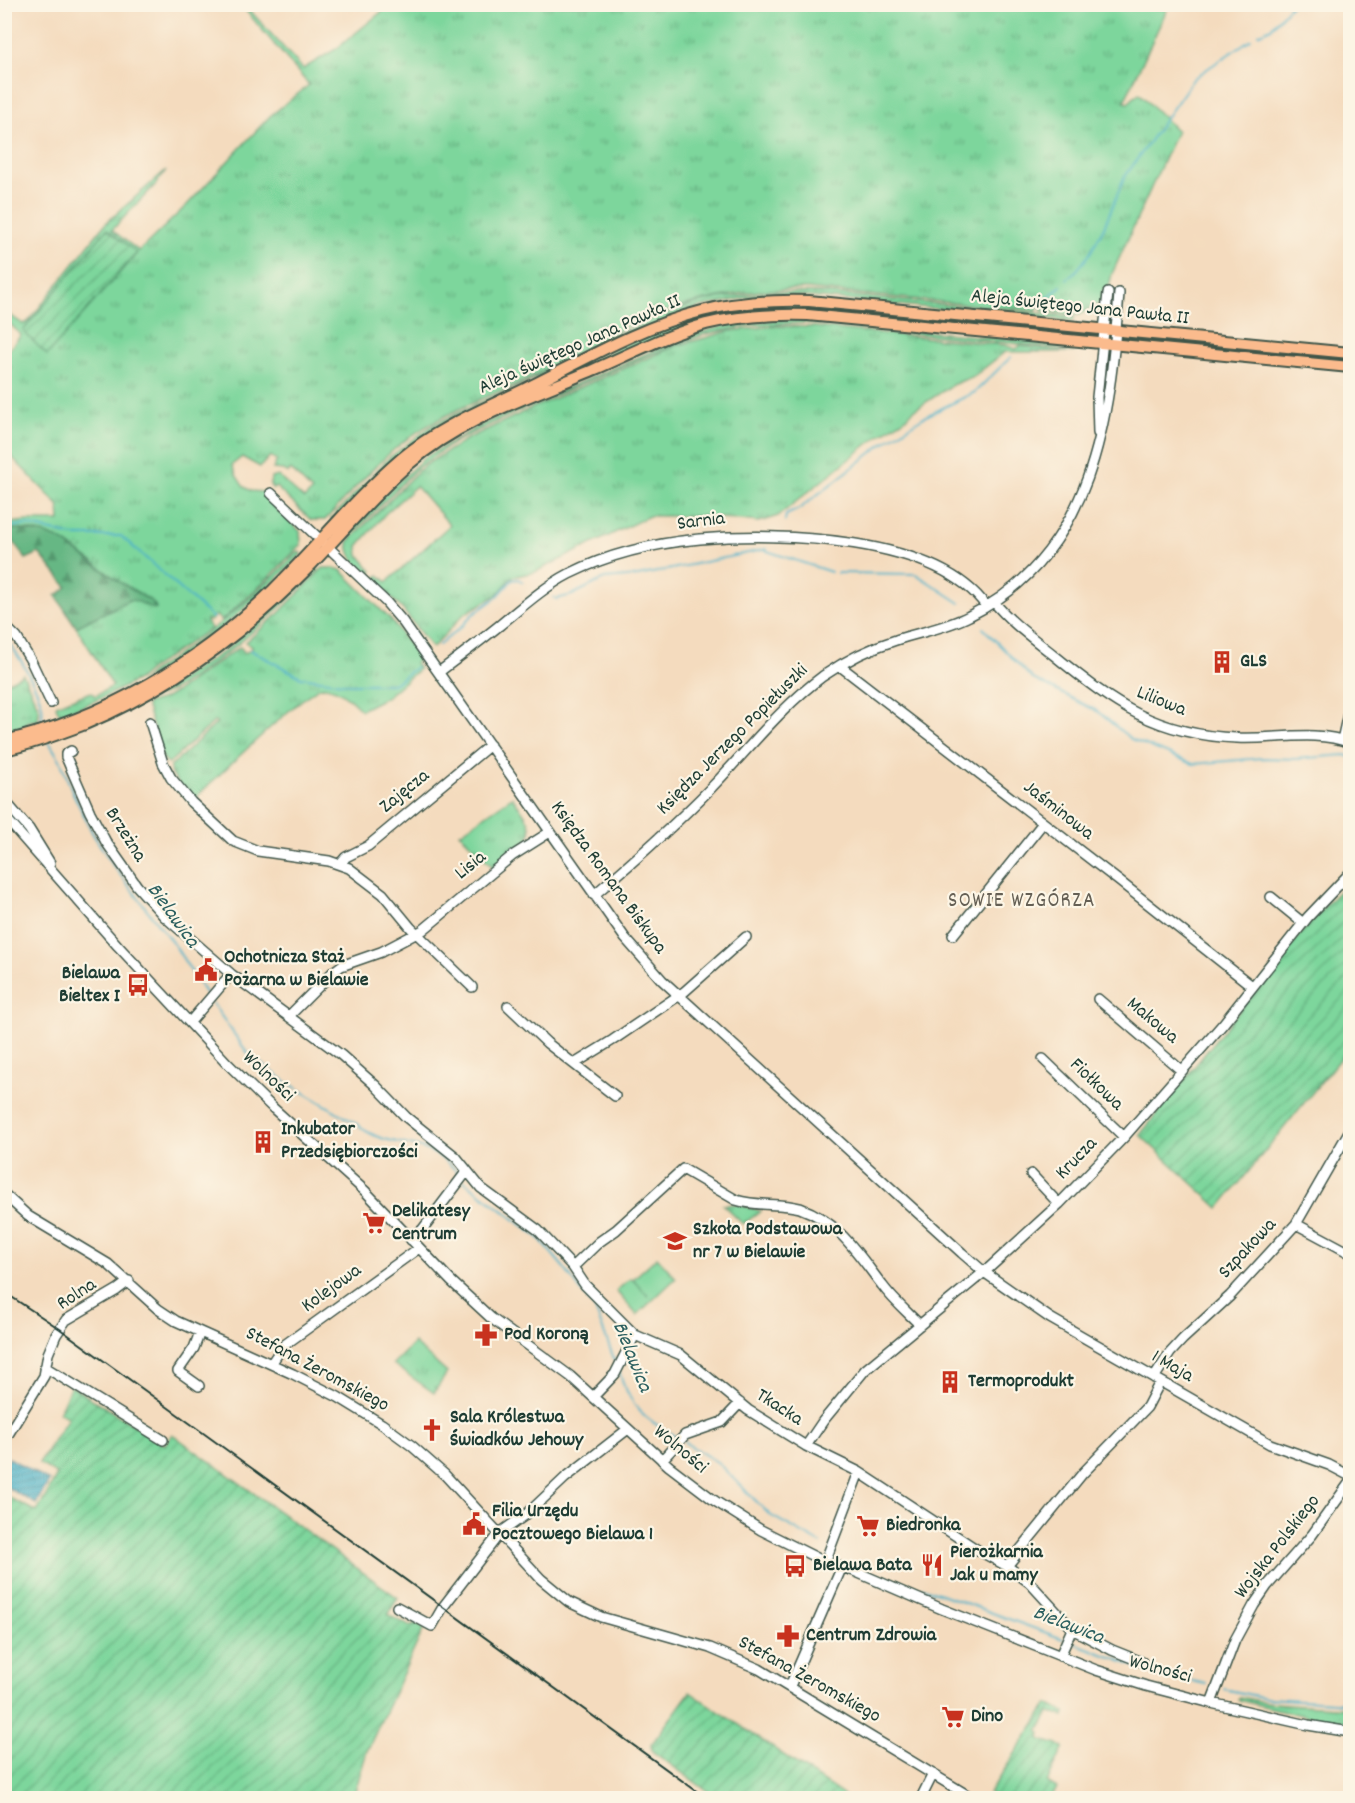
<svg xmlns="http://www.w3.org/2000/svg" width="1355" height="1803" font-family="Dekko,sans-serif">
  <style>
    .grass { fill: url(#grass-tufts); stroke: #4e8a68; stroke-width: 1.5 }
    .forest { fill: url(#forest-firs); stroke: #427a5c; stroke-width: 1.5 }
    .garden { fill: url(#garden-furrows); stroke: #4e8a68; stroke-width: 1.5 }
    .pitch { fill: #7dd69c; stroke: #4e8a68; stroke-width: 1.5 }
    .water { fill: url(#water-rules); stroke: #34777e; stroke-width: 1.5 }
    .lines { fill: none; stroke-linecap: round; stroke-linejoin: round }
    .stream { stroke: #4ab1c8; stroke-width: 2 }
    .minor-casing { stroke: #3f5549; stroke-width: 12 }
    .major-casing { stroke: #3f5549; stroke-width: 14 }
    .minor { stroke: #fff; stroke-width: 9 }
    .major { stroke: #fbbb8d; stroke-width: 10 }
    .rail { stroke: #1f3d34; stroke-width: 2 }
    .labels { text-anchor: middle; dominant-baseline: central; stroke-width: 4.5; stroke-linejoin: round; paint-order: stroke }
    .street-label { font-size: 20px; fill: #1f3d34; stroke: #fcf5e5 }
    .poi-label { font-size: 20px; font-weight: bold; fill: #1f3d34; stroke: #fcf5e5; text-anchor: start }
    .neighbourhood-label { font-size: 21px; letter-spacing: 1.5px; fill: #656055; stroke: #fcf5e5 }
    .water-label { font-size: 21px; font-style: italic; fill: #2c6060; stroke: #fcf5e5 }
  </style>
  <defs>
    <pattern id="grass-tufts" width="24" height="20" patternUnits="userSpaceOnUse" patternTransform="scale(1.5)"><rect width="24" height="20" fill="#7dd69c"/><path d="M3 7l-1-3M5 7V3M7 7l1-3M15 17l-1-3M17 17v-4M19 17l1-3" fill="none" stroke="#66af80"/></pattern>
    <pattern id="forest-firs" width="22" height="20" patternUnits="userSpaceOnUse" patternTransform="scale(1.5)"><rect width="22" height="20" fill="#66b784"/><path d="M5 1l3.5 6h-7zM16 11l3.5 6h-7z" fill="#53966d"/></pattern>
    <pattern id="garden-furrows" width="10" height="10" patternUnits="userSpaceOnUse" patternTransform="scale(1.5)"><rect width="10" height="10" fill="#7dd69c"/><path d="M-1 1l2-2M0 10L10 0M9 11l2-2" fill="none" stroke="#66af80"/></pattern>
    <pattern id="water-rules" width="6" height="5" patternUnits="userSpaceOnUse" patternTransform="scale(1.5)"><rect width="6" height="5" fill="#4ab1c8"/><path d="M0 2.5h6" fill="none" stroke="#3d91a3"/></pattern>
  </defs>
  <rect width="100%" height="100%" fill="#fcf5e5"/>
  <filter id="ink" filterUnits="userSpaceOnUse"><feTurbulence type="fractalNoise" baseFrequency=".0167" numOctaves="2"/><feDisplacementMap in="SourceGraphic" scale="12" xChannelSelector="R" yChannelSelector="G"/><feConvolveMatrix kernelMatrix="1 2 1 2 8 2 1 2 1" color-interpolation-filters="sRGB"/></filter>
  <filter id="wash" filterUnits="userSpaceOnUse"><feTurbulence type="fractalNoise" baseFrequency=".008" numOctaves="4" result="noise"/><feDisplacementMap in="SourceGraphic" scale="24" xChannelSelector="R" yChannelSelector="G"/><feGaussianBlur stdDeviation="1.35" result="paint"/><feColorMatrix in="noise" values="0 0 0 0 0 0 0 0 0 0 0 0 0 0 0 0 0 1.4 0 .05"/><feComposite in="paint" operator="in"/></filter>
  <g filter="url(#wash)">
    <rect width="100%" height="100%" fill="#f4dbbe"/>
    <path class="grass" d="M241 5H245L303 69 336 49 390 5H1169L1124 102 1128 103 1139 93 1177 131 1112 274 1109 286 1103 290 1101 302 1079 315 1042 311 1041 303H1037V311L807 289C735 288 669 304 605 337 598 340 592 345 585 349 566 360 545 370 524 380 486 398 445 412 410 437 378 460 352 492 325 520H311L276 487 273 489 270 485 271 478 278 476 304 499 312 491 291 470 288 473 283 470 273 469 277 460 270 456 260 467 242 457 232 465 236 475 243 486 251 491 264 492 276 504 274 507 300 531 301 545 262 584 221 621 216 615 210 621 207 619 206 621 211 628 149 670 138 680 102 698 60 715 56 706 58 704 91 692 95 696 113 686 76 627 129 600 134 599 152 608 155 605C145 595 132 590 120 582 85 558 50 522 5 531L4 524 26 521H60L59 506 5 450V354L21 335 5 319V312L23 324 28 322 105 224 166 170 156 184 112 230 139 251 187 205 270 116 309 85Z
      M775 292 823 293 1065 316 1074 317V321L800 296 752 297 699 307 524 384 442 424 401 453 333 521 331 519 389 458 433 425 523 383 587 351 606 339 655 318 693 304 719 298Z
      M801 305 1074 331 1073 335 819 311 776 310 743 312 555 380C605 353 659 325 715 313 743 307 772 306 801 305Z
      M779 319 807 320 1072 345 1071 349 806 323 753 325 705 334 649 355 516 412 456 441 417 468 350 536 346 534 388 491 425 457 482 424 687 336 723 326Z
      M775 326 815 327 1004 345 1016 349 1020 346 1075 352H1005L974 376 952 385 914 410 905 419 878 436 778 516 759 522 703 516H649L535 572 512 577 497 595 464 614 432 648 404 611 374 580 379 575 387 582 450 525 416 486 385 514 358 546 359 555 372 571 368 575C356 563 349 558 348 542L418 471 433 460 467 439 532 408 676 346 730 331Z
      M298 552 302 554C253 604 202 648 140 683L150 673C206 638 251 599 298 552Z
      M316 566 318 570 312 576C276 611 241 645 199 673 183 684 168 694 150 699L224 651 272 610Z
      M323 568H333L341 570 391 620 420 659 415 663 419 669 386 697 361 710C350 700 339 687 322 687 308 688 209 785 192 801L170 772 171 766 217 723 215 721 168 764 162 757 146 704 164 699 177 691 240 647 245 653 252 648 246 642 279 613Z
      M23 674 39 709 38 722 35 720 26 722 27 726 5 734V684Z
      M512 797C520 808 537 826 528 839L493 867 460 833Z
      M737 1204 761 1211 743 1224 723 1205Z
      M414 1343 447 1373 434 1393 393 1364Z
      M1239 1697 1270 1703 1350 1708V1724L1318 1719 1238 1700Z"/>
    <path class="forest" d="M16 529 42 533 59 539 123 584 151 601 156 608C147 609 139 599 129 600L76 627 56 596 67 587 39 553 26 559 10 537 8 530Z"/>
    <path class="garden" d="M107 229 137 253 47 355 23 331Z
      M1350 880V1046L1219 1208 1140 1135 1314 917Z
      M71 1386 165 1445 172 1434 398 1598 388 1615 409 1626 416 1623 424 1628 367 1751 353 1798H5L4 1495 37 1512 57 1475 39 1463 68 1418 59 1412Z
      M690 1692 846 1797 845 1798H717L652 1751 651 1745Z
      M1048 1704 1065 1712 1064 1716 1049 1713 1038 1731 1041 1733 1040 1738 1042 1740 1064 1747 1047 1782 1057 1788 1051 1798H999L989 1793Z"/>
    <path class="pitch" d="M657 1257 676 1278 637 1315 616 1291 631 1278 649 1297 633 1279Z"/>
    <path class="water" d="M9 1458 49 1481 36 1504 5 1486V1466Z"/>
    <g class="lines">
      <path class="stream" d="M1258 34 1271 28 1292 4
        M1067 279 1077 270 1089 255 1104 227 1124 178 1194 78 1251 39
        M1039 306 1061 286
        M785 521 786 515 799 509 884 443 922 418 975 392 1011 357
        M4 527 27 525 73 536H121L213 618
        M764 550 831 572
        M837 573 916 574 960 603
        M553 597 556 599 572 595 604 579 638 576 767 549
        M983 628 1033 679 1097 711 1131 739 1193 764 1262 758 1295 759 1345 755 1350 757
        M4 637C17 651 38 688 42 706 43 713 41 719 43 726
        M439 645 460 628 472 615 497 597 512 580 518 579 523 582
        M250 650 301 677 349 684H394L416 667
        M49 742 60 760 73 793 93 834 112 864 175 946 207 996
        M212 1003 249 1055 285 1081 357 1124C387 1152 425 1133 459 1174
        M464 1181 539 1238 564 1268 595 1309 616 1364
        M619 1372C633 1412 644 1417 679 1439
        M684 1442 717 1462 770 1515 820 1543
        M922 1587 1063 1639
        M1069 1641 1147 1671 1206 1684
        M1224 1689 1266 1698 1350 1703"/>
    </g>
  </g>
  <g filter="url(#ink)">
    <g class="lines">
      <g class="minor-casing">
        <path id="minor" d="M1098 433 1097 397 1108 293
          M271 493 386 602 403 622 625 938 662 980 962 1253 984 1272 1050 1318 1270 1444 1329 1465 1350 1476
          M994 602C1011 623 1034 639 1055 656 1115 705 1157 735 1237 738 1274 740 1316 729 1350 743
          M4 625 17 638 31 661 51 703
          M840 666 1119 881 1252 986
          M439 672C459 657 480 641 500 625 522 607 544 587 569 574 609 554 656 543 700 539 779 532 936 536 986 606
          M150 722 163 763 171 778 191 802 233 841 258 851 329 861 349 868 383 894 411 928 472 987
          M1342 740 1350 705
          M71 751 66 754V757L90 812 106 842 137 886 164 916 231 974 341 1055 375 1085 406 1117 456 1157 481 1188 538 1230 573 1267 585 1285 635 1335 681 1355 748 1410 806 1446 859 1472 976 1549 1007 1566 1030 1583 1072 1629 1060 1656
          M4 800 29 829 50 863
          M4 816 118 946 229 1065 273 1108 365 1191 451 1281 491 1318 570 1376 669 1466 715 1501 761 1530 825 1562 854 1571 942 1609 1096 1670 1146 1686 1211 1703 1308 1725 1350 1732
          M340 864 346 857 368 846 490 745
          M594 895C634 861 674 826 711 788 747 751 781 707 823 676 845 661 870 648 896 640 920 632 946 628 969 616 1094 555 1110 417 1119 293
          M1271 897 1303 923
          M953 935 1043 823
          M1098 999 1182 1071
          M508 1006 547 1043 615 1096
          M289 1016 333 972 341 966 381 952 423 930 512 856 550 832
          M190 1022 231 974
          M1043 1059 1124 1137
          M574 1064 613 1040 684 992 746 937
          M1031 1174 1059 1204
          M4 1194 28 1216 108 1264 158 1309 176 1321 293 1374 338 1397 382 1424 412 1446 445 1475 541 1579 569 1602 601 1617 710 1648 759 1669 972 1798
          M1296 1224 1350 1253
          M411 1240 423 1229 467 1171
          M573 1267 599 1242 616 1230 683 1169 736 1200C757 1207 779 1202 800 1208 839 1222 858 1254 882 1285 893 1300 907 1312 920 1325
          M271 1364 283 1346 419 1248
          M45 1367 163 1440
          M1154 1378 1170 1353 1183 1339 1230 1296 1296 1224 1350 1130
          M199 1386 178 1371 194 1348 200 1332
          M593 1397 615 1374 635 1335
          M4 1441 44 1376 48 1354 56 1335 66 1320 117 1290 129 1281
          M806 1446 823 1421 865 1370 989 1268 1059 1204 1124 1137 1223 1024 1308 917 1350 873
          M662 1460 685 1435 722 1422 740 1403
          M825 1562 859 1472
          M1007 1566 1083 1473 1147 1407 1160 1382
          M397 1607 432 1626 443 1607 500 1533 528 1513 565 1478 628 1429
          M1072 1629 1112 1650 1142 1662
          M790 1686 841 1569
          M1211 1703 1235 1640 1254 1605 1267 1586 1312 1535 1350 1482
          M921 1798 933 1774"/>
      </g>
      <g class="major-casing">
        <path id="major" d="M4 741C105 719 200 661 273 590 317 547 355 498 402 458 439 427 482 410 525 389 582 361 639 327 702 311 737 302 773 300 809 301L1350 353
          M4 750C32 744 59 734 85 724 171 688 242 635 307 569 341 534 372 496 409 464 460 419 530 397 593 370 630 354 666 335 706 324 740 316 773 314 808 315L1350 367"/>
      </g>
      <use href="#minor" class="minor"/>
      <use href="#major" class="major"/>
      <path class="rail" d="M4 1292 60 1329 706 1798"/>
    </g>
  </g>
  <defs>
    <g id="building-bare" transform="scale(1.8)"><path d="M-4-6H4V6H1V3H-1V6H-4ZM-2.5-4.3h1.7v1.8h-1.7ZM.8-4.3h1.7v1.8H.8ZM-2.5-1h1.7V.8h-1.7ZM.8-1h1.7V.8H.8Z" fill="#c8321e" stroke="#fcf5e5" stroke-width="2.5" paint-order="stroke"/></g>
    <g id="civic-bare" transform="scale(1.8)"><path d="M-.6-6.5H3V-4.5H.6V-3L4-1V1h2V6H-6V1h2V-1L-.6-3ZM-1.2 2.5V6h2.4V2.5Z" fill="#c8321e" stroke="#fcf5e5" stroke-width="2.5" paint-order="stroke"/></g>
    <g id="bus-bare" transform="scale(1.8)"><path d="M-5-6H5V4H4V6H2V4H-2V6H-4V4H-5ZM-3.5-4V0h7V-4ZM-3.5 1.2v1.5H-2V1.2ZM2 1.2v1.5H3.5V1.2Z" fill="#c8321e" stroke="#fcf5e5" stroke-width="2.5" paint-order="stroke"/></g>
    <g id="supermarket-bare" transform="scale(1.8)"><path d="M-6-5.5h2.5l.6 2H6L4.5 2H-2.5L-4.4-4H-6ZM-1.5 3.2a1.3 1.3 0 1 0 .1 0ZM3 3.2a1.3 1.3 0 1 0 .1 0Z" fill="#c8321e" stroke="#fcf5e5" stroke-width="2.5" paint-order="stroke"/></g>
    <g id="school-bare" transform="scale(1.8)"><path d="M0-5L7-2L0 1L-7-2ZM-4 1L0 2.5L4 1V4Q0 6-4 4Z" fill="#c8321e" stroke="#fcf5e5" stroke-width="2.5" paint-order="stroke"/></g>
    <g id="pharmacy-bare" transform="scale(1.8)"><path d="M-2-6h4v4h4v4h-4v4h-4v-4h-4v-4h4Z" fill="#c8321e" stroke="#fcf5e5" stroke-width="2.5" paint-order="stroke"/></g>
    <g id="church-bare" transform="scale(1.8)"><path d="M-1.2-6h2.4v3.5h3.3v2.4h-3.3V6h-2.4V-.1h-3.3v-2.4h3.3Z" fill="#c8321e" stroke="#fcf5e5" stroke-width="2.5" paint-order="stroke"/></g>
    <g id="restaurant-bare" transform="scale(1.8)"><path d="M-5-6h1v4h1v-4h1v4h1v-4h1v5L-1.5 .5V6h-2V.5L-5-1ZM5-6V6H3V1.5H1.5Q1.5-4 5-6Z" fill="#c8321e" stroke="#fcf5e5" stroke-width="2.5" paint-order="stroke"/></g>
  </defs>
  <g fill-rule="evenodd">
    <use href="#building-bare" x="1222" y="662"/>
    <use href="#civic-bare" x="206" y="970"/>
    <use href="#bus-bare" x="138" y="985"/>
    <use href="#building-bare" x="263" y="1142"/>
    <use href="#supermarket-bare" x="374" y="1223"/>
    <use href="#school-bare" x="675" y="1241"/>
    <use href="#pharmacy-bare" x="486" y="1335"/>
    <use href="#building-bare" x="950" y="1382"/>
    <use href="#church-bare" x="432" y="1430"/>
    <use href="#civic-bare" x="474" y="1524"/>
    <use href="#supermarket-bare" x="868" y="1526"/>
    <use href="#restaurant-bare" x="932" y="1565"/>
    <use href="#bus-bare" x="795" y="1566"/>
    <use href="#pharmacy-bare" x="788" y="1636"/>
    <use href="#supermarket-bare" x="953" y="1717"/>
  </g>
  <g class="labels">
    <g class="street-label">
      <text transform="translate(1080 308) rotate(6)">Aleja świętego Jana Pawła II</text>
      <text transform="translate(580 345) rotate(-24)">Aleja świętego Jana Pawła II</text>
      <text transform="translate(701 522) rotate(-7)">Sarnia</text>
      <text transform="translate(1161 702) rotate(22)">Liliowa</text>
      <text transform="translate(733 740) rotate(-45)">Księdza Jerzego Popiełuszki</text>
      <text transform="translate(405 792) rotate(-39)">Zajęcza</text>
      <text transform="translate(1058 811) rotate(38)">Jaśminowa</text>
      <text transform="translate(125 835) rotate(58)">Brzeżna</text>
      <text transform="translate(471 866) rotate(-39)">Lisia</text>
      <text transform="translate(608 878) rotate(54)">Księdza Romana Biskupa</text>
      <text transform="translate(1152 1021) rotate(40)">Makowa</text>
      <text transform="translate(268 1077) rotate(44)">Wolności</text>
      <text transform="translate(1096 1085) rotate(44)">Fiołkowa</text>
      <text transform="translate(1077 1159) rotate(-46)">Krucza</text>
      <text transform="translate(1248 1249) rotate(-47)">Szpakowa</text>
      <text transform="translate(332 1289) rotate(-36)">Kolejowa</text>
      <text transform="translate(77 1295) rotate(-33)">Rolna</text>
      <text transform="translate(1172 1367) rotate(30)">1 Maja</text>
      <text transform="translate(317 1370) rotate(28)">Stefana Żeromskiego</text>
      <text transform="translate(779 1408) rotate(33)">Tkacka</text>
      <text transform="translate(680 1450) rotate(40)">Wolności</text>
      <text transform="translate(1278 1547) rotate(-52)">Wojska Polskiego</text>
      <text transform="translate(1160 1670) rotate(15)">Wolności</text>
      <text transform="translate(809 1680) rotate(29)">Stefana Żeromskiego</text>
    </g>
    <g class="poi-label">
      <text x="1240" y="662">GLS</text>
      <text x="224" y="958">Ochotnicza Staż<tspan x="224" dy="23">Pożarna w Bielawie</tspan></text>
      <text x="120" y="974" text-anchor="end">Bielawa<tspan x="120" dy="23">Bieltex I</tspan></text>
      <text x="281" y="1130">Inkubator<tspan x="281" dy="23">Przedsiębiorczości</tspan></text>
      <text x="392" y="1212">Delikatesy<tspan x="392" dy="23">Centrum</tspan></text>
      <text x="693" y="1230">Szkoła Podstawowa<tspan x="693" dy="23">nr 7 w Bielawie</tspan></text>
      <text x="504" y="1335">Pod Koroną</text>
      <text x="968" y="1382">Termoprodukt</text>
      <text x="450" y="1418">Sala Królestwa<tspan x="450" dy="23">Świadków Jehowy</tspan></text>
      <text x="492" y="1512">Filia Urzędu<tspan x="492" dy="23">Pocztowego Bielawa 1</tspan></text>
      <text x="886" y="1526">Biedronka</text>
      <text x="950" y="1553">Pierożkarnia<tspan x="950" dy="23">Jak u mamy</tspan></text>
      <text x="813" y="1566">Bielawa Bata</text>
      <text x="806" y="1636">Centrum Zdrowia</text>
      <text x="971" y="1717">Dino</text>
    </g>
    <g class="neighbourhood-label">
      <text x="1022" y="902">SOWIE WZGÓRZA</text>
    </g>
    <g class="water-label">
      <text transform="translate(172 916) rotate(54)">Bielawica</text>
      <text transform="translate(631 1357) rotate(68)">Bielawica</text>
      <text transform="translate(1068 1626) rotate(21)">Bielawica</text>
    </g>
  </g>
  <rect width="1355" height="1803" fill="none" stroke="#fcf5e5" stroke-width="24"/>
</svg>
